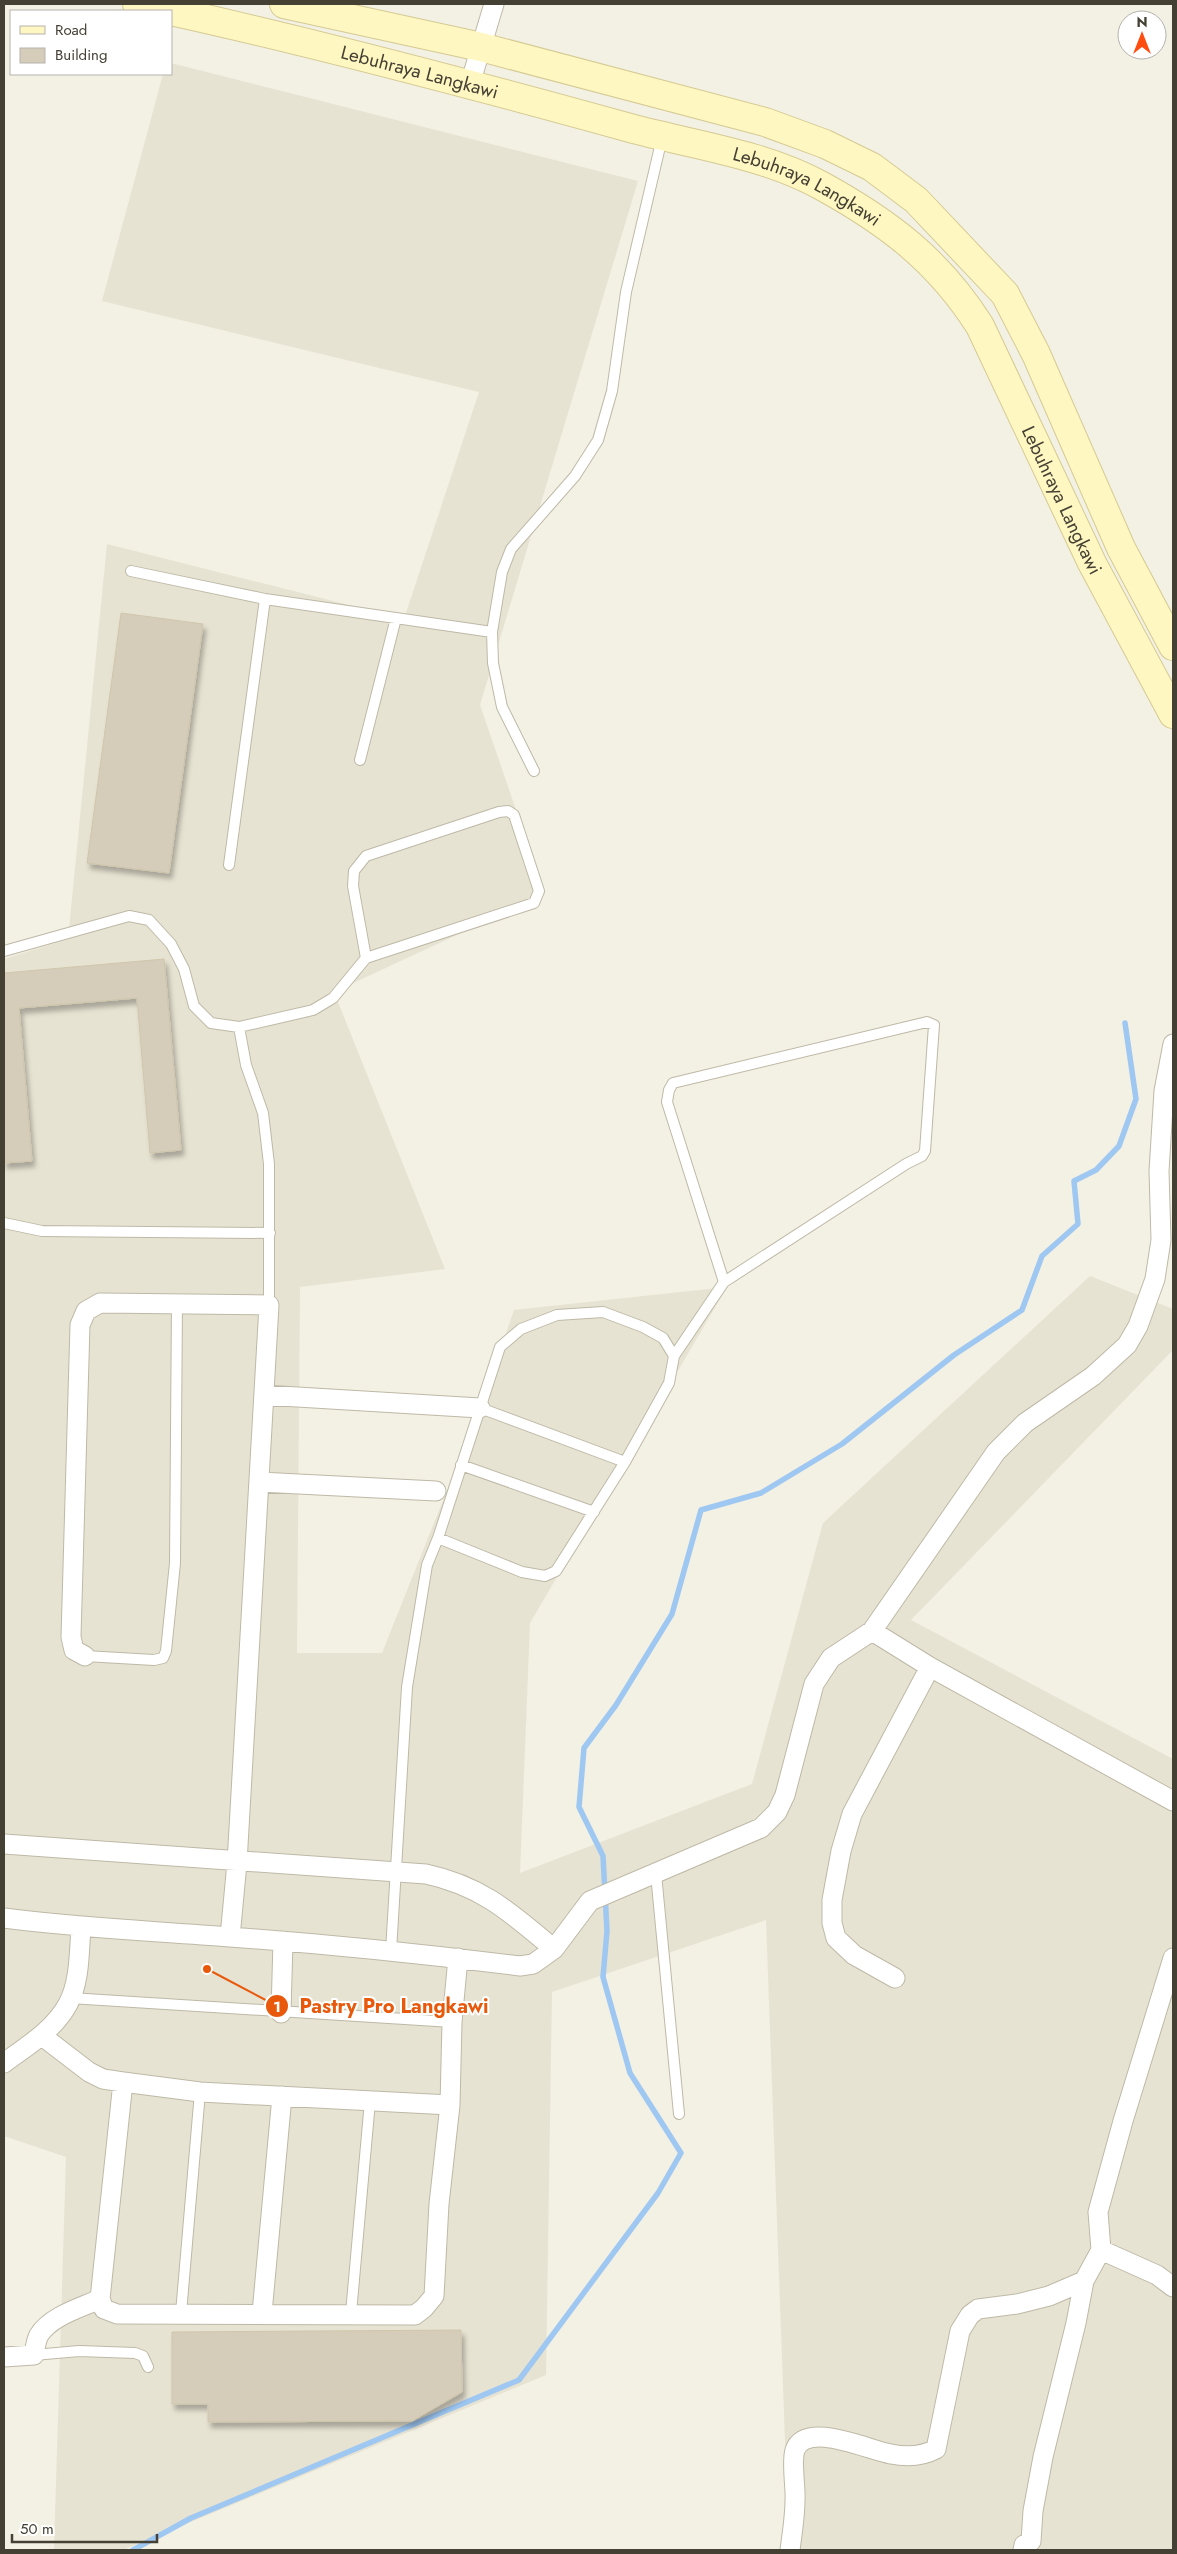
<svg xmlns="http://www.w3.org/2000/svg" width="1177" height="2554" font-family="Jost,sans-serif">
  <style>
    .residential { fill: #e7e3d2 }
    .lines { fill: none; stroke-linecap: round; stroke-linejoin: round }
    .stream { stroke: #9ec7f2; stroke-width: 5.5 }
    .building { fill: #d5cdb9; stroke: #d0c6ac; filter: url(#shadow) }
    .service-casing { stroke: #beb9a7; stroke-width: 12 }
    .minor-casing { stroke: #beb9a7; stroke-width: 21 }
    .secondary-casing { stroke: #d5ca92; stroke-width: 30 }
    .service { stroke: #fff; stroke-width: 10 }
    .minor { stroke: #fff; stroke-width: 19 }
    .secondary { stroke: #fff7c2; stroke-width: 28 }
    .labels { text-anchor: middle; dominant-baseline: central; stroke-width: 4; stroke-linejoin: round; paint-order: stroke }
    .street-label { font-size: 19px; fill: #454034; stroke: #fff }
    .leader { fill: none; stroke: #e8590c; stroke-width: 2 }
    .callout-dot { fill: #e8590c; stroke: #fff; stroke-width: 2 }
    .mark-label { font-size: 15px; text-anchor: middle; font-weight: bold; fill: #fff }
    .callout-label { font-size: 20px; text-anchor: middle; font-weight: bold; fill: #e8590c; stroke: #fff; stroke-width: 4; stroke-linejoin: round; paint-order: stroke }
  </style>
  <defs>
    <filter id="shadow"><feDropShadow dx="3" dy="5.5" stdDeviation="2.5" flood-color="#0004"/></filter>
  </defs>
  <rect width="100%" height="100%" fill="#f3f0e4"/>
  <path class="residential" d="M171 63 638 181 480 705 545 894 334 992 445 1269 300 1287 297 1653H382L480 1408 514 1310 727 1287 530 1623 520 1873 752 1784 823 1523 1090 1276 1173 1309V1350L911 1620 1173 1759V2550H789L766 1920 552 1992 546 2375 123 2550H54L66 2157 4 2136V959L68 939 107 544 404 619 479 392 102 301 163 74H171Z"/>
  <g class="lines">
    <path class="stream" d="M133 2550 191 2518 519 2380 658 2193 681 2153 630 2073 603 1977 607 1931 603 1856 579 1807 584 1748 616 1705 672 1614 701 1510 761 1493 842 1444 954 1355 1022 1310 1042 1256 1078 1224 1074 1181 1096 1170 1119 1146 1136 1099 1125 1023"/>
  </g>
  <path class="building" d="M121 613 203 624 169 873 87 863Z
    M164 959 181 1150 150 1153 137 998 19 1008 32 1161 4 1163V973Z
    M461 2330 462 2392 412 2421 208 2422V2404H172V2332Z"/>
  <g class="lines">
    <g class="service-casing">
      <path id="service" d="M131 571 265 599 492 632
        M360 760 396 618
        M534 771 502 707 493 663 492 632 502 572 511 549 575 476 598 440 612 391 626 292 662 138
        M229 865 265 599
        M4 951 129 916 149 920 171 944 184 969 194 1006 211 1023 239 1027 313 1010 333 998 366 958 353 886 354 871 366 856 499 812 508 811 514 815 539 891 534 903 366 958
        M239 1027 246 1065 263 1113 269 1164V1305
        M4 1223 42 1231 270 1233
        M480 1408 625 1462
        M461 1465 594 1512
        M438 1538 522 1572 545 1576 556 1571 625 1462 669 1383 674 1356 724 1282 906 1164 922 1156 925 1151 934 1025 927 1022 673 1083 669 1090 667 1102 724 1282
        M85 1656 154 1660 163 1658 166 1651 175 1563 177 1302
        M656 1874 679 2114
        M391 1951 407 1687 427 1565 438 1538 500 1347 521 1329 557 1315 603 1312 643 1327 663 1338 674 1356
        M70 1998 452 2022
        M181 2313 200 2092
        M351 2313 370 2101
        M34 2355 79 2351 135 2353 143 2356 148 2367"/>
    </g>
    <g class="minor-casing">
      <path id="minor" d="M470 84 494 4
        M264 1395 480 1408
        M259 1482 436 1491
        M872 1631 930 1667 1173 1801
        M85 1656 74 1650 71 1637 80 1325 86 1311 100 1303 269 1305 237 1863 230 1937
        M4 1844 426 1874C482 1886 511 1913 554 1949
        M4 1918C79 1928 154 1931 230 1937 327 1944 424 1954 520 1966L533 1964 554 1949 590 1901 761 1828 777 1812 785 1795 814 1684 831 1658 872 1631 996 1452 1025 1423 1093 1376 1127 1345 1138 1326 1155 1279 1161 1240 1159 1171 1164 1091 1173 1044
        M1173 1958 1123 2121 1098 2212 1101 2250 1157 2275 1173 2287
        M895 1978 854 1955 836 1938 832 1923V1900L841 1851 852 1814 930 1667
        M281 2013 283 1941
        M42 2036 89 2072 103 2079 123 2082 200 2092 450 2105
        M4 2063C27 2046 54 2030 68 2004 80 1982 79 1952 81 1928
        M123 2082 100 2299 104 2309 117 2314 415 2315 424 2308 434 2296 439 2204 450 2105 452 2022 458 1958
        M262 2313 282 2096
        M4 2357 34 2355C35 2349 36 2340 39 2335 51 2316 80 2308 100 2299
        M790 2550C792 2534 795 2517 795 2500 796 2488 791 2462 795 2450 806 2420 870 2451 891 2454 906 2457 923 2456 936 2449L960 2331 970 2315 978 2309 1017 2304 1049 2296 1084 2281 1101 2250
        M1023 2550 1024 2545 1031 2541 1033 2511 1043 2457 1076 2323 1084 2281"/>
    </g>
    <g class="secondary-casing">
      <g id="secondary">
        <path d="M137 4 171 11"/>
        <path d="M284 4 481 47 765 122 825 144 872 167 916 200 1005 294 1036 354 1121 548 1173 646"/>
        <path id="s1" d="M171 11C325 45 478 86 630 128 693 145 764 154 822 186 889 223 939 261 980 326L1092 563 1173 714"/>
      </g>
    </g>
    <use href="#service" class="service"/>
    <use href="#minor" class="minor"/>
    <use href="#secondary" class="secondary"/>
  </g>
  <g class="labels">
    <g class="street-label">
      <text stroke="none"><textPath href="#s1" startOffset="256">Lebuhraya Langkawi</textPath></text>
      <text stroke="none"><textPath href="#s1" startOffset="661">Lebuhraya Langkawi</textPath></text>
      <text stroke="none"><textPath href="#s1" startOffset="1081">Lebuhraya Langkawi</textPath></text>
    </g>
  </g>
  <path class="leader" d="M207 1969L277 2006"/>
  <g class="callout-dot">
    <circle cx="207" cy="1969" r="5"/>
    <circle cx="277" cy="2006" r="12"/>
  </g>
  <g class="mark-label">
    <text x="277" y="2012">1</text>
  </g>
  <g class="callout-label">
    <text x="394" y="2013">Pastry Pro Langkawi</text>
  </g>
  <rect width="1177" height="2554" fill="none" stroke="#454034" stroke-width="10"/>
  <rect x="10" y="10" width="162" height="65" fill="#ffffff" stroke="#b5b3ae"/>
  <rect x="20" y="26" width="25" height="8" fill="#fff7c2" stroke="#b5b3ae"/>
  <text x="55" y="35" font-size="15" fill="#454034">Road</text>
  <rect x="20" y="48" width="25" height="15" fill="#d5cdb9" stroke="#b5b3ae"/>
  <text x="55" y="60" font-size="15" fill="#454034">Building</text>
  <g transform="translate(1142 35)"><circle r="24" fill="#ffffff" stroke="#b5b3ae"/>
  <path d="M0-4L9 19L0 12L-9 19Z" fill="#ff4c0f"/>
  <text y="-8" font-size="14" font-weight="bold" text-anchor="middle" fill="#454034">N</text>
  </g>
  <path d="M12 2534v8h145v-8" fill="none" stroke="#454034" stroke-width="2.5"/>
  <text x="20" y="2534" font-size="15" fill="#454034" stroke="#ffffff" stroke-width="4" paint-order="stroke">50 m</text>
</svg>
